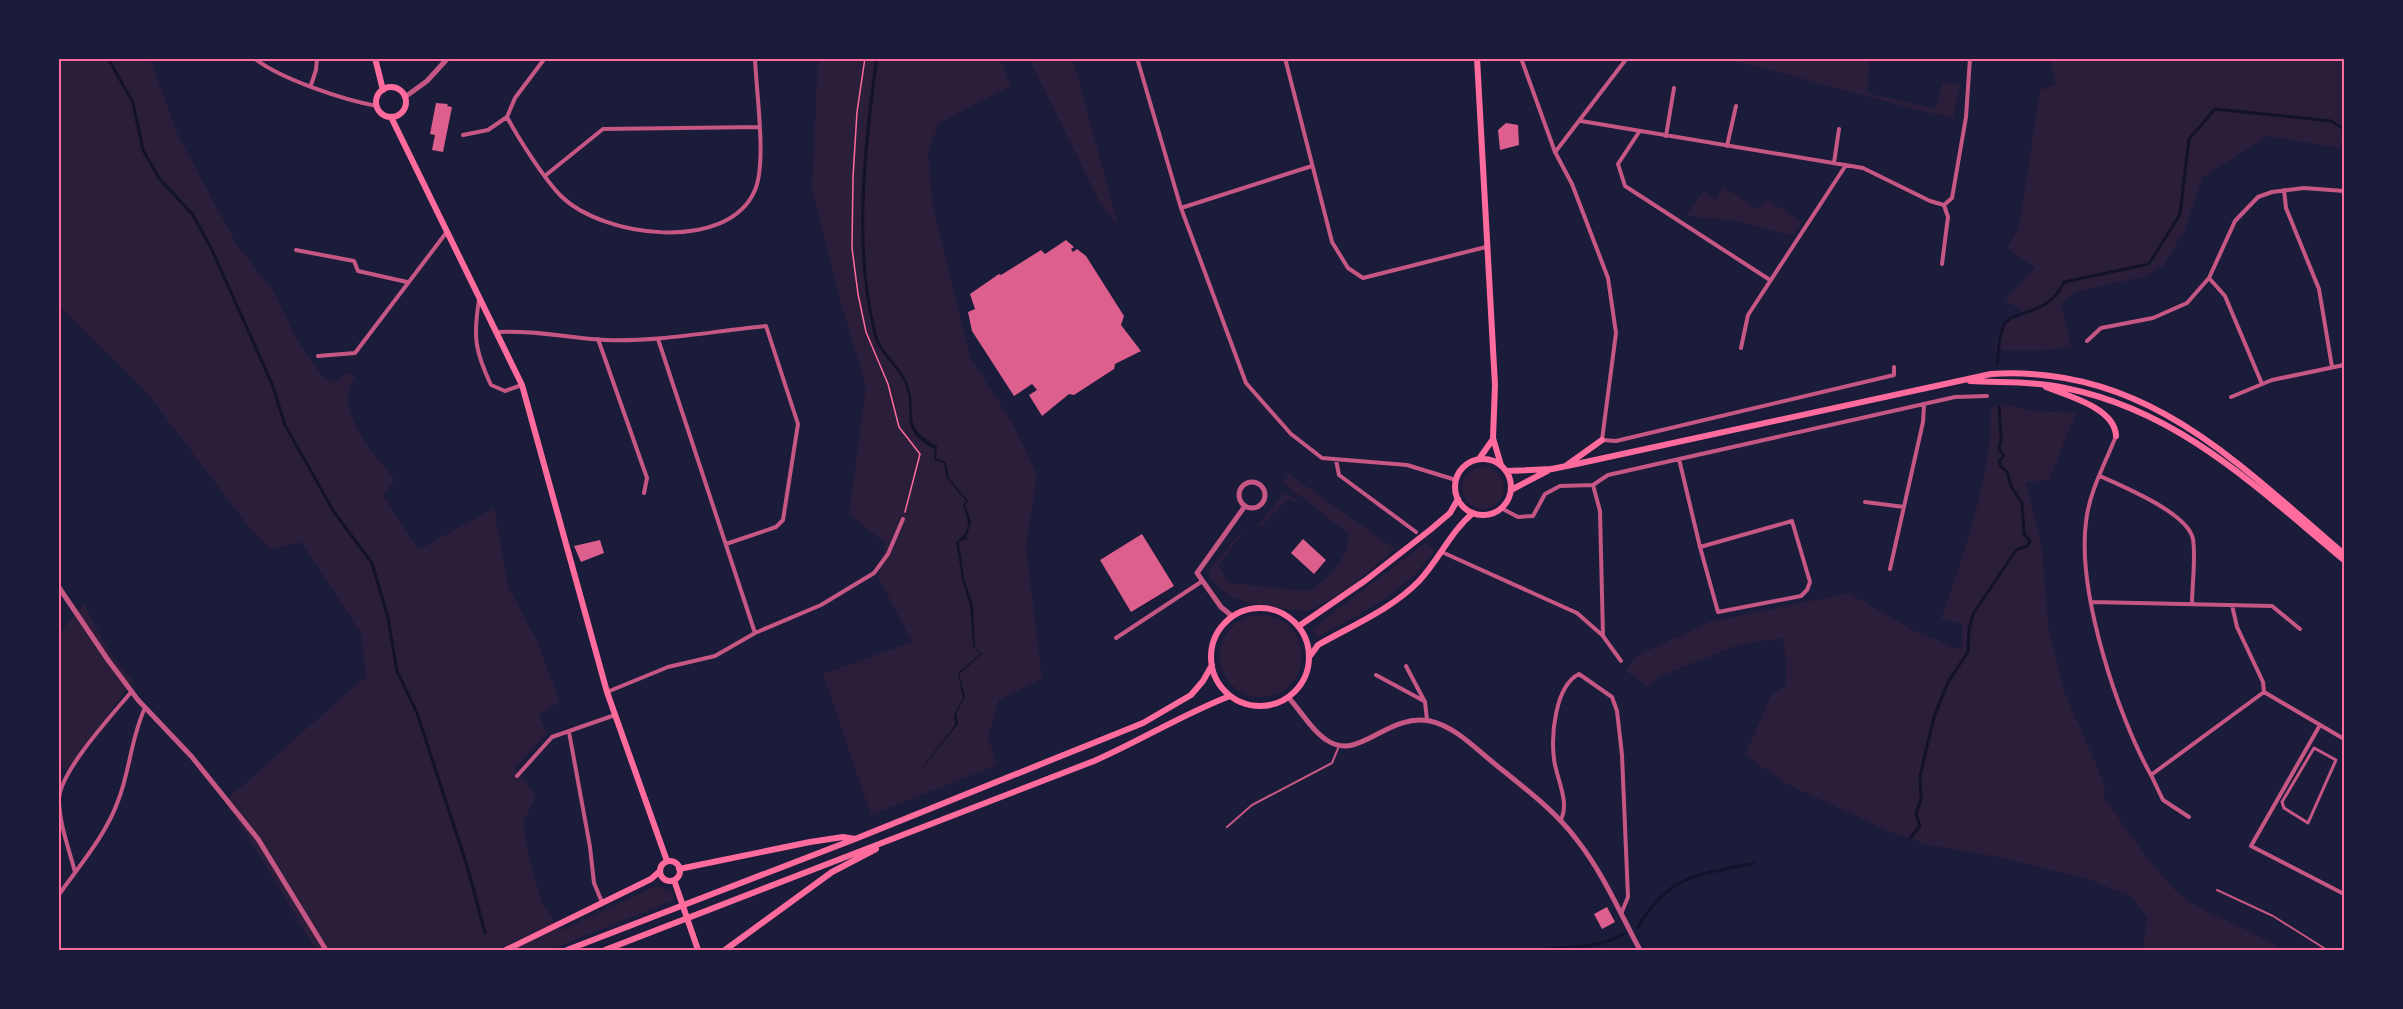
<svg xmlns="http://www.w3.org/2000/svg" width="2403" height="1009" font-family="'Source Serif 4',serif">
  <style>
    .green { fill: #2a1e3b }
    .water { fill: #12122b }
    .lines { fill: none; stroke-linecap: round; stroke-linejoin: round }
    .stream { stroke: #12122b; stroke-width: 3 }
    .building { fill: #dd5f8e }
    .path { stroke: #ff6b9d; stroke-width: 1.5 }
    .service { stroke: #c65784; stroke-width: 2 }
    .pedestrian { stroke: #c65784; stroke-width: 3 }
    .minor { stroke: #c65784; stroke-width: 4 }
    .tertiary { stroke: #c65784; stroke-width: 5 }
    .secondary { stroke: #ff6b9d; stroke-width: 6 }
    .primary { stroke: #ff6b9d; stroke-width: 6 }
    .neatline { fill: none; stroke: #ff6b9d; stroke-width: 2 }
  </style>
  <rect width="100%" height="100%" fill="#1b1b3a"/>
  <path class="green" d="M58 59H150L178 135 237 245 274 292 297 340 322 376 334 382 348 372 355 377C331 410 376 455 395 480L383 495 418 550 494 508 508 586 537 641 560 702 539 715 547 733 515 768 536 797 523 822 529 859 542 902 561 930 657 886 672 892 674 900 550 950H502L499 948 493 950H316L249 838 224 802 366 676 361 633 301 542 271 550 248 526 144 389 59 306Z
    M818 59H1000L1011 86 939 123 928 152 933 206 970 357 1014 426 1037 474 1026 547 1042 679 999 700 988 737 997 765 871 815 823 674 912 642 878 576 886 544 849 514 866 386 842 307 812 190Z
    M1029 59H1073L1118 225 1101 205Z
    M1725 59H1870L1867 93 1936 109 1942 82 1960 85 1953 118C1876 101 1802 77 1725 59Z
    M2050 59H2344V149L2268 136 2203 177 2184 231 2164 265 2146 276 2076 292 2061 303 2071 347 2037 351 1994 350 2002 324 2022 312 2005 299 2035 268 2007 248 2019 227 2040 90 2056 84Z
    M1724 187 1759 210 1766 199 1802 222 1793 236 1736 221 1686 216 1703 191 1716 199Z
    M2009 405 2031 411 2076 413 2049 480 2026 482 2042 546 2048 625 2064 691 2098 769 2105 786 2104 797C2120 820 2167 889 2188 901 2218 919 2254 930 2282 950H2143L2147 917 2132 897 2091 880 1998 857 1928 845 1890 832 1787 784 1745 755 1770 697 1786 684V659L1782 638 1738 645 1658 677 1648 687 1626 671 1636 656 1710 622 1849 593 1911 629 1960 650 1962 646V624L1941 619C1963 555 1993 474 1991 406Z
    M1462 488a21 21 0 1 1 42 0a21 21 0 1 1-42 0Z
    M1289 474 1395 549C1371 568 1335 604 1305 611 1272 607 1228 607 1209 576V570L1249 523 1219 566 1229 583 1307 591C1321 586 1342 563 1347 548 1348 544 1348 538 1348 533L1283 483Z
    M1284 493 1296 499 1294 502 1288 499 1261 527 1258 525Z
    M1425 543 1435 550C1406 593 1361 613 1317 637L1312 629Z
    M84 604 110 653 133 681 67 770 59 764 58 635Z
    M1220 656a41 41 0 1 1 82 0a41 41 0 1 1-82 0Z"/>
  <path class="water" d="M875 59H878C867 150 854 244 877 335 882 354 902 366 908 385 919 416 899 425 937 446L936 458 946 462 949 478 968 501 965 506 971 521 966 539 959 542 964 578 973 605 975 647 982 654 959 674 965 697 956 714 958 724 907 787 955 725 954 715 963 698 958 673 980 654 973 646 970 605 963 583 956 542C972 529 969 524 963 505L966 501 946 477 944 463 934 460 935 449C895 428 917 414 905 384 899 368 880 355 875 339 851 246 863 152 875 59Z"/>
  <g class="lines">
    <path class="stream" d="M108 58 133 103 143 150 159 178 193 215 212 250 272 384 285 425 334 512 372 563 388 618 397 671 417 713 468 869 485 933
      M1997 364C1999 352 1998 336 2004 325 2012 309 2047 318 2064 282L2149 264 2180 214 2189 139 2215 109 2331 121 2344 129
      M1911 837 1920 826 1916 814 1921 799 1920 776 1934 717 1948 682 1968 652 1969 629 1973 614 2016 550 2027 546 2030 541 2024 534 2022 503 2012 488 2007 472 2001 467 1999 461 2004 456 1999 449 2001 439 1999 407
      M1637 928C1671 873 1696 876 1754 863
      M1540 950C1569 945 1597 950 1623 934"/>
  </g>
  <path class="building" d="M436 103 448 104 447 106 452 107 443 152 432 150 435 135 430 134Z
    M1506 123 1518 125 1519 145 1500 150 1498 130Z
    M1066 240 1074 247 1071 249 1073 252 1077 249 1086 256 1124 316 1121 325 1141 351 1115 364 1114 369 1074 395 1069 394 1042 416 1029 395 1037 390 1032 384 1014 396 972 331 968 312 975 309 970 294 999 274 1001 275 1041 250 1045 254Z
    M1142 534 1174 586 1131 612 1100 560Z
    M1303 539 1326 560 1314 574 1291 553Z
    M600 540 604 553 581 562 574 546Z
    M1607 907 1615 922 1602 929 1594 914Z"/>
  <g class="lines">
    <path class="path" d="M865 58 857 112 853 177 852 248 858 294 866 332 888 384 899 427 920 454 905 512"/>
    <path class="service" d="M1227 827 1252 805 1332 763 1339 746
      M2217 890 2273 916 2327 950"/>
    <path class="pedestrian" d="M2314 748 2336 760 2308 823 2284 808 2282 802Z"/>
    <path class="minor" d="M254 58C280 79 344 100 377 106
      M545 58 515 98 507 117C518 138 545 180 561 196 602 237 728 254 755 190 767 162 756 91 755 58
      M1137 58 1181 208 1246 383 1291 434 1322 458 1407 465 1456 480
      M1285 58 1332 242 1348 268 1363 278 1486 247
      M1521 58 1555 152 1572 184 1608 278 1616 333 1602 440 1616 441 1894 375V367
      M311 85 316 70 317 58
      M1581 121 1863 168 1930 201 1944 205
      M1639 132 1618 164 1625 186 1770 280
      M463 135 488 130 507 117
      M1666 136 1674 88
      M1727 146 1736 106
      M1556 151 1627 58
      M1834 163 1839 129
      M546 175 603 129 758 127
      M2284 190 2286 208 2319 289 2332 367
      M1944 205 1952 198 1966 117 1970 58
      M1181 208 1312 166
      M296 250 354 261 358 271 407 282
      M1942 264 1948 217 1944 205
      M2209 278 2225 296 2262 384
      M479 300C473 337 475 351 491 385L505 391 522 385
      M497 332C537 330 568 338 606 340 659 342 713 331 766 326L798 424 783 520 776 527 726 544
      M598 339 647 478 644 493
      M658 339 755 633
      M2087 341 2101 328 2153 318 2187 303 2209 278 2235 221 2258 197 2272 192 2304 188 2344 191
      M1741 348 1748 315 1846 165
      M318 356 355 353 446 233
      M2231 397 2272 380 2344 365
      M2116 436C2105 464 2089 492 2086 522 2077 591 2117 715 2151 775
      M1679 459 1700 547 1792 521 1810 582 1807 590 1801 596 1718 612 1700 547
      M1336 460 1339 475 1416 532
      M2100 476C2122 486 2188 513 2193 539 2196 559 2192 584 2192 604
      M1593 485 1600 511 1603 636 1621 661
      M1865 502 1904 507
      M1501 508 1518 517 1533 516 1545 494 1560 486 1593 485 1608 475 1955 397 1987 396
      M1444 553 1577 613 1602 635
      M1890 569 1923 422 1924 405
      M2092 602 2272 606 2300 629
      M2232 605 2237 627 2263 682 2264 692 2344 739
      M1116 638 1201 582
      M1406 666 1425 702 1427 720
      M1376 675 1424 701
      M607 692 668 667 715 656 755 633 821 605 874 573 888 554 903 519
      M2320 725 2251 846 2344 894
      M569 732 590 847 594 883 602 902
      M517 776 552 737 615 715
      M2189 817 2163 800 2151 775 2264 692
      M1560 821C1571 803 1556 778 1554 759 1551 735 1555 686 1579 674L1612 697 1617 711 1622 755 1628 897 1621 914
      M75 872C69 849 59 823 59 799 60 771 113 714 132 691
      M58 896C79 866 106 835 118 801 130 771 131 737 145 708"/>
    <path class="tertiary" d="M405 97 427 81 448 58
      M1239 495a13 13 0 1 1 26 0a13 13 0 1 1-26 0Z
      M58 586 108 660 138 700 192 757 258 839 326 950
      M1232 616 1221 607 1197 573 1245 506
      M1288 697C1301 711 1312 731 1328 741 1360 761 1387 713 1430 721 1453 726 1472 745 1490 760 1519 784 1554 809 1577 840 1603 873 1620 913 1640 950"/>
    <path class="secondary" d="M375 58 383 90
      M1477 58 1495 385 1493 438 1501 465
      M376 102a15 15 0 1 1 30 0a15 15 0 1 1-30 0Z
      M391 117 522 385 607 692 667 861
      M1970 381C2001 383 2034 381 2065 388 2180 411 2257 488 2344 560
      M2046 387C2068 396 2115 408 2116 436
      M1479 459 1493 439
      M1455 487a28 28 0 1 1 56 0a28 28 0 1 1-56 0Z
      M1567 465 1602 440
      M1506 471 1552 469 1581 463 1991 374C2145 364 2237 463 2344 554
      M1511 490 1551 469
      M1299 626 1366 580 1430 530 1450 513 1458 499
      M1310 656 1318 645C1351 626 1392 609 1419 581 1439 560 1450 532 1473 513
      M660 871a10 10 0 1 1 20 0a10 10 0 1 1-20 0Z
      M674 880 698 950"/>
    <path class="primary" d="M1211 657a49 49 0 1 1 98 0a49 49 0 1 1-98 0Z
      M679 869 810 842 843 837 855 839
      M506 950 651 879 660 871
      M567 950 855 839 1143 723 1191 695 1203 681 1212 665
      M605 950 1094 761C1140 741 1183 714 1230 696
      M725 950 832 872 876 849"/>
  </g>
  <rect width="2403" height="1009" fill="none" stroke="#1b1b3a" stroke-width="120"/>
  <rect x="60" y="60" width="2283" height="889" class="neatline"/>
</svg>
